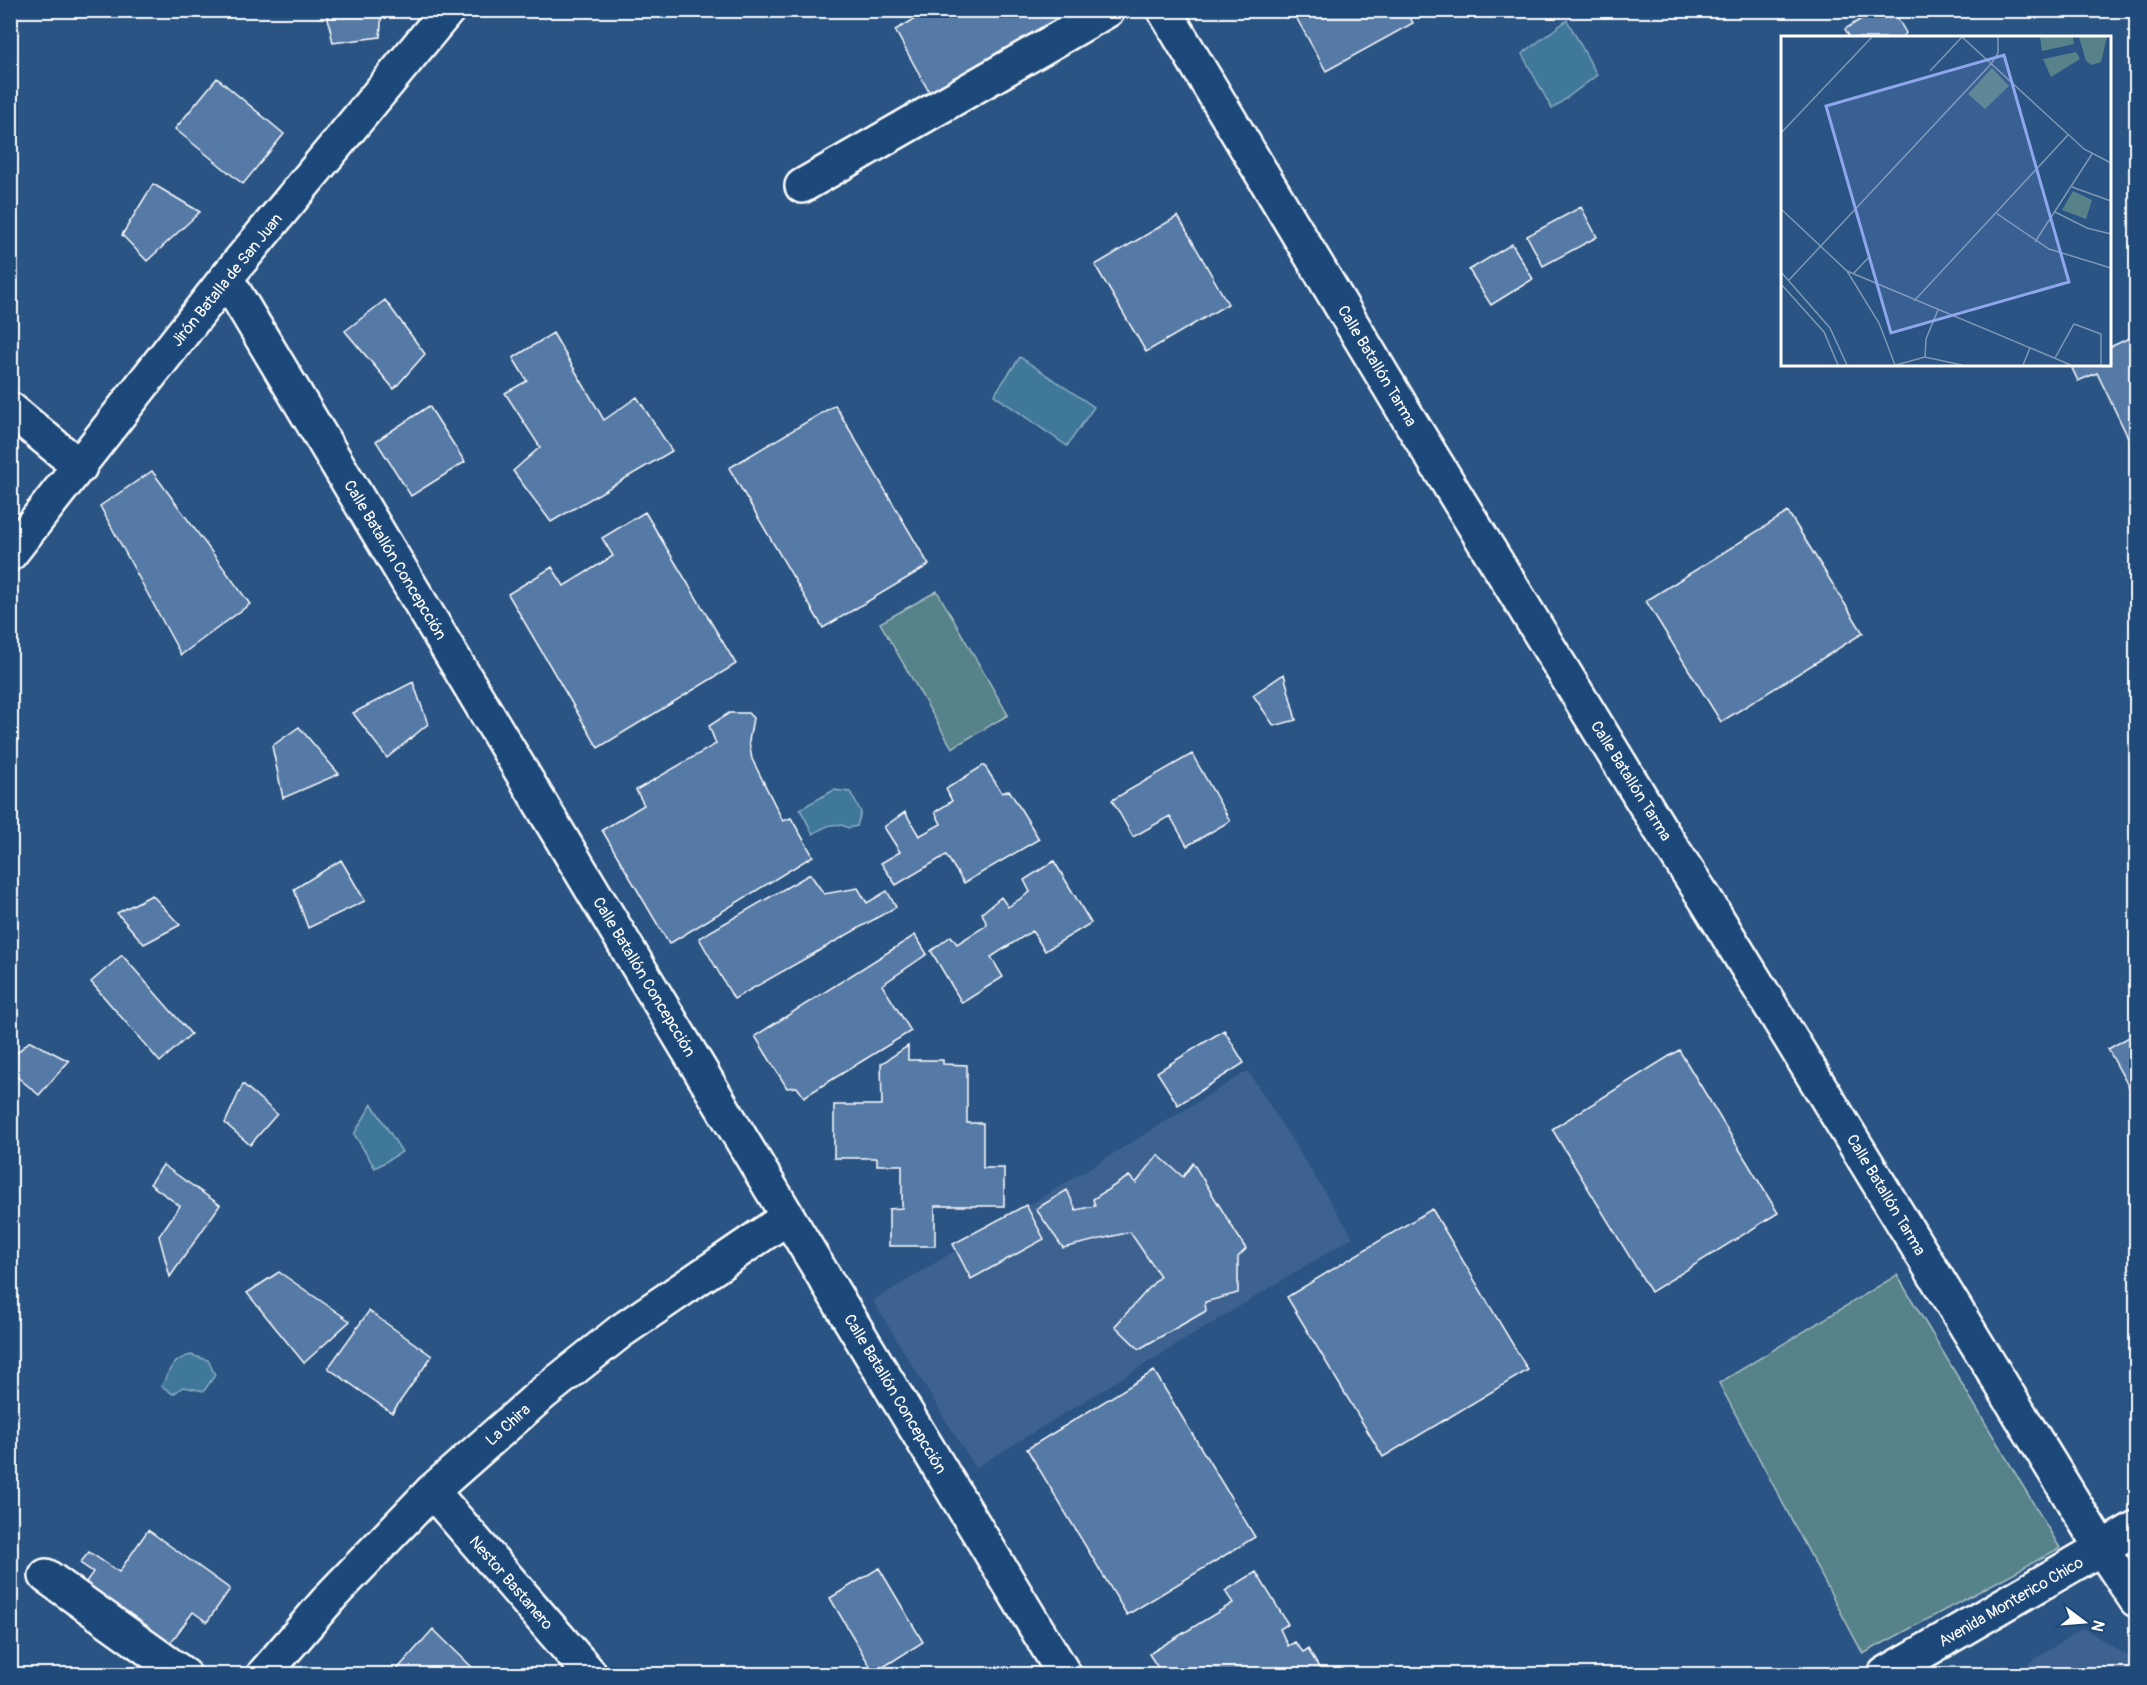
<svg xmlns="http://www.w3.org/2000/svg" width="2147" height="1685" font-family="Pangolin,sans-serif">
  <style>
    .built { fill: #3c6290 }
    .green { fill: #57828a; stroke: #abc0c4; stroke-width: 1.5 }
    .water { fill: #40789a; stroke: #8caec2; stroke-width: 1.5 }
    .building { fill: #577aa6; stroke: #fff; stroke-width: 1.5 }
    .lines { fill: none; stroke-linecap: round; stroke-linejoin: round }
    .minor-casing { stroke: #fff; stroke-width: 38 }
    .minor { stroke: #1f4a7a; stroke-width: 33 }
    .labels { text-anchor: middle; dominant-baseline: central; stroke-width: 4.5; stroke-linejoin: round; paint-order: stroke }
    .street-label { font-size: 16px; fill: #fff; stroke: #1f4a7a }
    .inset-road { fill: none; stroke: #7f98b5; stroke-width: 1.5 }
    .view { fill: #8ea6ec; fill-opacity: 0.15; stroke: #8ea6ec; stroke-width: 3 }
    .inset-edge { fill: none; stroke: #fff; stroke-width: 3 }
  </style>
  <rect width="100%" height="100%" fill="#2a5483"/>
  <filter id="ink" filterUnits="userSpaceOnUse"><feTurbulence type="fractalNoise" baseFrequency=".0167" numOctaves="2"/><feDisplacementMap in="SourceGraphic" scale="12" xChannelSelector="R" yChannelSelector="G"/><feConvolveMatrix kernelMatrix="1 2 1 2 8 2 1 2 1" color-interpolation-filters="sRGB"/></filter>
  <g filter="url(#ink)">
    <path class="built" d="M1248 1071 1353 1237 975 1468 873 1301Z
      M2083 1628 2136 1661V1674H2012Z"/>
    <path class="green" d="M937 591 1008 715 952 748 880 623Z
      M1897 1275 2060 1548 1863 1654 1719 1383Z"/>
    <path class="water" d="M1567 20 1597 75 1552 109 1522 54Z
      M1020 357 1094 407 1067 446 994 395Z
      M834 790 850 792 861 812 857 826 848 828C836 820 824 827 813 834L800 809Z
      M372 1104 402 1152 375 1168 354 1134Z
      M191 1355 208 1360 215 1375 204 1391 183 1387 173 1394 162 1386C169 1370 173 1359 191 1355Z"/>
    <path class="building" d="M326 10H382L380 37 333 43Z
      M931 10H1075L933 99 895 30Z
      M1292 10H1406L1413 23 1326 71Z
      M1876 10H1893L1906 33 1901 38H1850L1845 29Z
      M2127 10H2136V28Z
      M217 78 284 134 243 184 175 129Z
      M153 184 200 212 147 261 122 235Z
      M1581 207 1597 237 1543 266 1527 236Z
      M1178 216 1228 304 1146 352 1095 265Z
      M1512 244 1533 279 1491 305 1469 270Z
      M385 300 425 354 394 389 345 331Z
      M553 333 604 420 637 397 672 451 551 522 513 471 540 447 505 393 527 381 513 358Z
      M2136 335V372L2132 374 2136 382V454L2097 373 2078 381 2071 366 2075 364H2110V347Z
      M835 405 929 565 823 628 729 468Z
      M429 406 465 462 411 496 376 441Z
      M152 471 250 604 181 655 100 506Z
      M645 512 736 664 598 748 508 594 552 567 564 586 613 556 602 538Z
      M1788 512 1863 633 1721 722 1646 601Z
      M1284 674 1296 720 1274 726 1253 695Z
      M413 682 428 724 387 758 353 713Z
      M729 713H748L753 718 749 741 752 759 783 821 791 818 813 856 669 944 602 830 644 805 636 790 716 744 709 726Z
      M299 727 339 774 283 798 272 746Z
      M1192 754 1230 821 1187 846 1170 816 1133 837 1112 800Z
      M984 765 1002 793 1009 790 1039 839 964 883 946 855 896 885 881 863 900 852 884 827 905 812 919 836 941 824 935 812 952 801 946 789Z
      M341 860 365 901 308 928 294 889Z
      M1054 861 1091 923 1045 951 1032 931 991 957 1003 977 962 1003 931 951 951 936 957 944 987 925 982 913 1001 897 1008 907 1030 892 1024 880Z
      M810 874 824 894 858 888 867 903 887 891 896 907 734 999 699 938Z
      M152 895 180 925 144 944 117 913Z
      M915 935 927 954 882 985 911 1031 804 1097 797 1087 787 1088 755 1036Z
      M122 955 191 1034 160 1062 91 982Z
      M1224 1030 1244 1063 1178 1105 1157 1072Z
      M2136 1033V1100L2108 1049Z
      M30 1041 69 1061 39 1095 10 1071V1059Z
      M908 1046V1060H943V1064L967 1065V1123H983V1168H1004V1206H935V1246H889V1209L902 1208V1165H877V1158H834V1105H882L881 1064Z
      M1679 1050 1778 1213 1651 1292 1552 1129Z
      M243 1084 277 1114 250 1145 225 1123Z
      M1158 1155 1183 1177 1193 1163 1246 1249 1238 1257V1293L1205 1302 1206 1311 1139 1349 1115 1326 1160 1276 1130 1232 1063 1248 1036 1209 1067 1190 1076 1210 1095 1206 1093 1199 1129 1176 1136 1183Z
      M163 1165 220 1205 170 1277 159 1236 180 1206 150 1184Z
      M1026 1205 1044 1239 971 1279 953 1244Z
      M1432 1209 1528 1370 1383 1457 1287 1297Z
      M279 1272 350 1321 304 1363 247 1293Z
      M369 1311 432 1356 392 1413 328 1368Z
      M1154 1371 1255 1537 1127 1615 1027 1449Z
      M148 1530 230 1589 207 1622 193 1612 166 1649 81 1589 93 1572 80 1563 89 1552 119 1572Z
      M879 1568 923 1642 874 1673 830 1598Z
      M1256 1572 1288 1624 1280 1629 1288 1646 1295 1642 1303 1652 1308 1649 1323 1674H1162L1149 1654 1233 1603 1225 1591Z
      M433 1629 479 1674H393Z"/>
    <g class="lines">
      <g class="minor-casing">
        <path id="minor" d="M1164 10 1407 416 1660 829 1706 900 2102 1549 2136 1600
          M802 186 1108 10
          M226 278 788 1217 1064 1674
          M10 409 80 467
          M10 554 226 278 448 10
          M432 1491 590 1674
          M46 1576 183 1674
          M264 1674 333 1594 432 1491 542 1394 621 1331 788 1217
          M1885 1674 2136 1528"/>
      </g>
      <use href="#minor" class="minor"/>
    </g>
  </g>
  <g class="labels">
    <g class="street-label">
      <text transform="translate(227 280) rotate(-51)">Jirón Batalla de San Juan</text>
      <text transform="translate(1377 366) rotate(59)">Calle Batallón Tarma</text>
      <text transform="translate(395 560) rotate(59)">Calle Batallón Concepcción</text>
      <text transform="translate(1631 781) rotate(58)">Calle Batallón Tarma</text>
      <text transform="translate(644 977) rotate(59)">Calle Batallón Concepcción</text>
      <text transform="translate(1886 1195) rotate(59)">Calle Batallón Tarma</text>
      <text transform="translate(895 1394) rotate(59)">Calle Batallón Concepcción</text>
      <text transform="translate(508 1425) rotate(-42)">La Chira</text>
      <text transform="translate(511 1583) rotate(49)">Nestor Bastanero</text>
      <text transform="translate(2011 1602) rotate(-30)">Avenida Monterico Chico</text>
    </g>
  </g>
  <g transform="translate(1781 36)">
    <rect width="330" height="330" fill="#2a5483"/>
    <path d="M259 1H292L293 8 261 15ZM298 1H326L320 26 311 29 305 25ZM295 16 299 23 270 41 262 23ZM211 32 228 50 204 73 187 58ZM292 155 311 164 305 183 281 174Z" fill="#57828a"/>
    <path class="inset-road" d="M149 35 181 1 303 113 330 127M0 97 91 1M291 151 330 165M0 173 66 235 290 329M274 176 306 192 330 198M215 177 268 213 330 232M254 206 311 118M66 235 98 287 114 329M0 236 49 292 66 329M72 238 89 220M8 244 210 28 217 17V1M0 248 43 296 57 329M133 265 287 99M144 321 145 303 157 274M274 322 293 288 320 298V329M115 329 144 321 181 329M242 329 249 312"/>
    <path class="view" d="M223 19 288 246 110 297 45 70Z"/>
    <rect width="330" height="330" class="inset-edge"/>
  </g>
  <rect width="2147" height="1685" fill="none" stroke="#1f4a7a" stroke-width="36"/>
  <rect x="18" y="18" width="2111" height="1649" fill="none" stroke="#fff" stroke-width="2" filter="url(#ink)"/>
  <g transform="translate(2084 1622) rotate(106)" stroke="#1f4a7a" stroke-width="4.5" paint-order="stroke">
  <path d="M0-4.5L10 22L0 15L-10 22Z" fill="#ffffff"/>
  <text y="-9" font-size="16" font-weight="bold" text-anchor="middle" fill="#ffffff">N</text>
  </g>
</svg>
